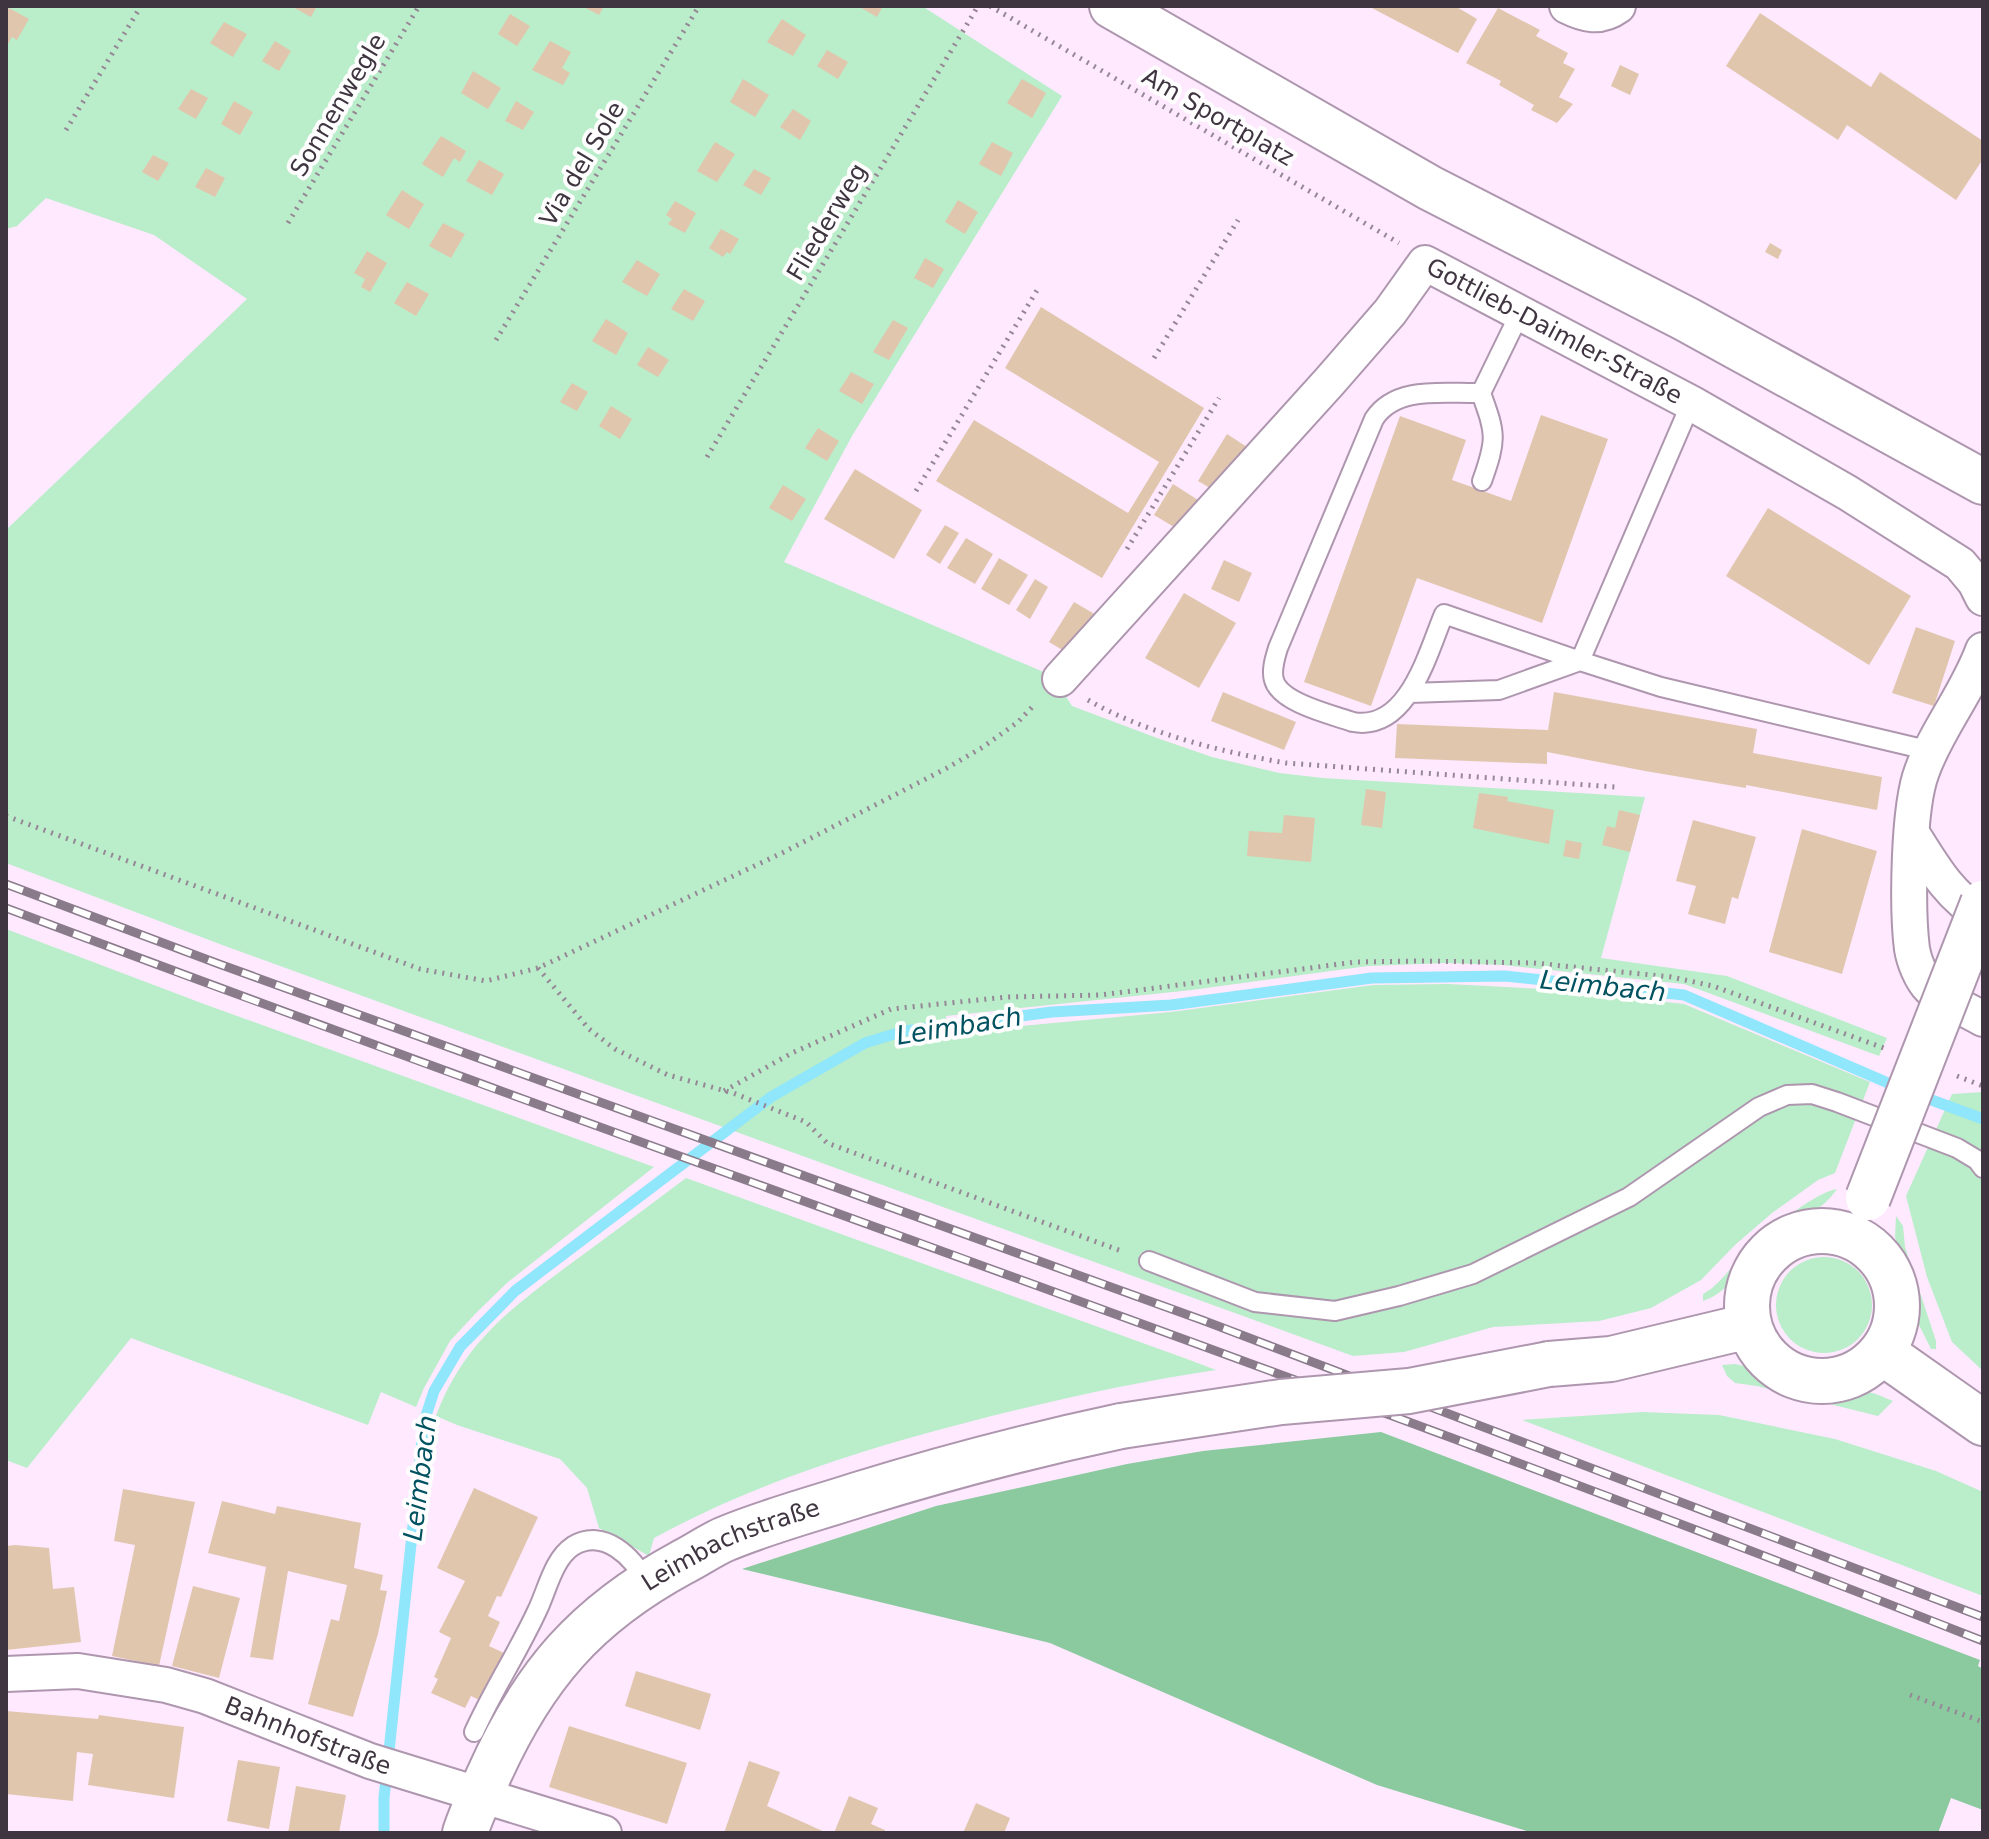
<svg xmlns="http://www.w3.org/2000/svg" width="1989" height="1839" font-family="'DejaVu Sans',sans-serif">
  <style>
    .green { fill: #baedc9 }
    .forest { fill: #8bc99e }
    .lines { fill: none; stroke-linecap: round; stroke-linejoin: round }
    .stream { stroke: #90e6fb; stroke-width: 11 }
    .building { fill: #e1c6ae }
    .lane-casing { stroke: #ad96ae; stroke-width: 22 }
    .street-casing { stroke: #ad96ae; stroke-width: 38 }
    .secondary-casing { stroke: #ad96ae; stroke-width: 48 }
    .path { stroke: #968797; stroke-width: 5; stroke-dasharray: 2 6; stroke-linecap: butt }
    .lane { stroke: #fff; stroke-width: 18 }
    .street { stroke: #fff; stroke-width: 34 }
    .secondary { stroke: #fff; stroke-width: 44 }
    .rail-casing { stroke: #8a7b8b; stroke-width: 9 }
    .rail { stroke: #fefefe; stroke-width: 6; stroke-dasharray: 18; stroke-linecap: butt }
    .secondary-bridge-casing { stroke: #ad96ae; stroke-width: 48; stroke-linecap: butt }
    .secondary-bridge { stroke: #fff; stroke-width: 44 }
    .labels { text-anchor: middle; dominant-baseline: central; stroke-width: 8; stroke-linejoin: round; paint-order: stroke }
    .street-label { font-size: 24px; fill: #3f3540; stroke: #fefefe }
    .water-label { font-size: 26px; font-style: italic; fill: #015261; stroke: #fefefe }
  </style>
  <rect width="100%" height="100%" fill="#fee9ff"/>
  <path class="green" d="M6 6H922L1062 96 852 436 784 562 1053 676 1072 706 1157 738 1212 757 1279 773 1323 778 1645 797 1601 958 1727 976 1887 1038 1879 1056 1684 984 1503 965 1446 963 1368 966 1192 990 946 1016 947 1033 1171 1012 1373 985 1448 984 1562 990 1684 1004 1870 1082 1835 1173 1818 1180 1772 1213 1735 1245 1701 1280 1651 1308 1599 1321 1493 1327 1404 1352 1353 1356 225 946 6 863V530L247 299 154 235 46 198 17 226 6 229Z
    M6 929 204 1004 654 1167 508 1282 476 1313 450 1341 424 1388 416 1407 381 1392 368 1425 131 1338 27 1468 6 1460Z
    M1983 1092V1371L1952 1342 1927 1277 1906 1196 1952 1094Z
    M686 1178 1187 1359 1216 1370C1129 1383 1045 1402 961 1424 854 1452 751 1485 654 1538L649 1556 599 1528 587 1488 560 1459 457 1425 436 1416C464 1341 515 1305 577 1259 614 1232 650 1205 686 1178Z
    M1837 1189C1815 1221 1789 1216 1764 1239 1742 1259 1734 1291 1703 1301V1294C1718 1286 1728 1271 1739 1259 1757 1239 1812 1193 1837 1189Z
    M1896 1216 1903 1226 1905 1247 1936 1341V1349H1931L1915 1317 1908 1276 1895 1237Z
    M1776 1305a48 48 0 1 1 96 0a48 48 0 1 1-96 0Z
    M1735 1364C1763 1369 1784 1389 1812 1394 1829 1397 1845 1390 1863 1391 1873 1392 1883 1397 1893 1401L1878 1416 1757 1386 1735 1383 1727 1376 1722 1365Z
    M1642 1412 1719 1415 1835 1439 1936 1471 1983 1492V1596L1522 1420Z"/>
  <path class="forest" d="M1381 1432 1980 1660 1978 1666 1983 1669V1810L1951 1798 1938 1833H1533L1377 1785 1050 1643 742 1569 936 1506 1127 1464 1203 1451Z"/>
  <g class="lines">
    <path class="stream" d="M1918 1095 1983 1119
      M384 1833V1798L424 1422 434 1391 460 1347 515 1291 771 1097 865 1043 904 1031 1052 1012 1171 1005 1372 978 1505 976 1684 995 1902 1089"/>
  </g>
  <path class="building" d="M291 6H317L311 17Z
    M582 6H604L599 15Z
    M858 6H883L877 17Z
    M1368 6H1455L1477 19 1458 53Z
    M9 8 29 19 17 40 12 37 6 47V13Z
    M1498 8 1540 30 1536 36 1568 53 1563 63 1575 69 1559 97 1573 104 1557 123 1531 110 1534 105 1499 85 1501 81 1466 63Z
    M1760 13 1871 87 1880 72 1983 141V159L1956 200 1847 125 1838 140 1726 66Z
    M510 14 530 26 517 46 498 34Z
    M782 19 806 35 793 56 767 42Z
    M224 22 247 34 233 57 210 43Z
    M275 41 291 51 279 71 262 61Z
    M550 41 571 52 562 68 570 73 563 85 532 70Z
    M827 50 848 62 838 79 817 66Z
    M1620 65 1639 74 1630 95 1611 86Z
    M473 71 501 88 488 109 461 93Z
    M743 79 769 95 755 117 730 102Z
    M1022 79 1046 93 1032 118 1007 103Z
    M191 89 208 98 196 119 178 109Z
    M234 101 253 112 240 135 221 124Z
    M516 101 534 112 523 130 505 121Z
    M793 109 811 121 800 140 780 127Z
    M441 136 466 151 460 162 454 158 443 177 422 164Z
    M715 142 735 154 717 182 697 171Z
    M992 142 1013 153 1001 176 979 164Z
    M153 155 169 163 158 181 142 172Z
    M479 160 504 174 492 195 466 181Z
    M206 168 225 178 215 197 195 187Z
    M754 169 771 178 761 195 743 185Z
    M402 190 424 204 409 229 386 215Z
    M958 200 978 212 965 234 945 222Z
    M675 201 696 213 685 233 668 224 672 219 666 215Z
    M443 223 465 234 451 258 429 246Z
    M721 229 739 239 730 254 727 252 723 257 709 248Z
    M1770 243 1782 250 1778 259 1765 252Z
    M367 251 387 263 370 292 361 287 365 279 354 273Z
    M925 258 944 269 933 288 914 278Z
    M637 260 660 274 647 296 622 282Z
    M407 282 429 294 416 316 394 303Z
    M684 289 705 301 693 321 671 309Z
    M1041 307 1204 408 1102 578 936 481 974 420 1128 513 1159 462 1005 368Z
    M606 319 628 333 616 355 592 341Z
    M893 320 908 328 889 360 873 352Z
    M648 347 669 360 658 377 637 365Z
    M851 372 874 384 862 404 839 391Z
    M572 383 588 392 577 411 560 402Z
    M611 406 632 419 620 439 599 426Z
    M1541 415 1608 439 1542 623 1417 578 1371 706 1304 682 1400 416 1466 440 1452 480 1511 501Z
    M818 428 839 441 827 461 805 448Z
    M1227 434 1247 447 1210 488 1198 481Z
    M855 469 922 510 894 559 824 519Z
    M1173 484 1198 500 1174 527 1154 515Z
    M783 485 806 499 792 521 769 508Z
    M1768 508 1911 596 1869 665 1726 576Z
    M945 525 959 533 940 564 926 555Z
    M966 538 993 554 975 584 947 568Z
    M999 558 1028 575 1009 605 981 589Z
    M1224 560 1252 573 1239 602 1211 589Z
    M1035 579 1048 587 1030 619 1016 610Z
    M1184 593 1236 623 1199 688 1145 658Z
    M1074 602 1098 616 1064 651 1049 642Z
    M1916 627 1955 641 1934 706 1892 693Z
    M1223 692 1296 722 1284 750 1211 721Z
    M1554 692 1757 729 1753 753 1882 777 1877 810 1746 785V788L1645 771 1547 752V764L1395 758 1397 724 1548 730Z
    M1366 789 1386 792 1382 828 1361 825Z
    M1479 793 1508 797 1507 801 1554 810 1549 844 1473 828Z
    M1619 810 1640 815 1630 852 1602 845 1607 826 1615 828Z
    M1284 815 1315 818 1311 862 1247 856 1249 831 1282 833Z
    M1693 820 1756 837 1738 899 1732 897 1725 924 1688 914 1696 886 1676 881Z
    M1802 829 1877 851 1842 974 1769 952Z
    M1566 840 1582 843 1579 859 1563 856Z
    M474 1488 538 1517 501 1597 497 1596 488 1616 500 1622 489 1646 504 1653 483 1702 471 1696 465 1708 431 1693 438 1679 434 1677 451 1638 439 1632 465 1581 437 1568Z
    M123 1489 195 1502 159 1666 112 1656 135 1545 114 1541Z
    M222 1501 275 1514 277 1506 361 1523 354 1568 383 1575 380 1590 387 1591 378 1634 353 1717 308 1704 331 1619 339 1621 347 1585 288 1571 273 1660 250 1657 266 1567 208 1553Z
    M15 1545 49 1548 53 1589 74 1587 81 1642 6 1650V1546Z
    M193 1586 240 1598 219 1678 172 1666Z
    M636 1671 711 1694 700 1730 625 1706Z
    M6 1711 98 1719 99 1715 184 1727 174 1798 88 1785 93 1754 77 1752 73 1801 6 1794Z
    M569 1726 687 1763 667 1824 549 1787Z
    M238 1760 280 1767 269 1829 227 1821Z
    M749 1761 780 1772 767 1806 827 1833H724Z
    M296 1786 346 1795 339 1833H288Z
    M849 1796 878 1808 871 1824 885 1830 884 1833H834Z
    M976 1803 1010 1818 1004 1833H963Z"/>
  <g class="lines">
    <g class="lane-casing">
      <path id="lane" d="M1481 393C1445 394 1396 385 1374 419L1278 648C1275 658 1271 670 1274 680 1280 703 1333 715 1353 722 1408 732 1428 652 1444 614L1580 661 1691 403
        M1482 481C1497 439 1496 434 1481 393L1520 313
        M1410 693 1499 690 1580 661 1661 687 1931 751
        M1149 1261 1255 1302 1335 1311 1399 1296 1473 1274 1629 1197 1759 1107 1787 1095 1812 1094 1837 1102 1957 1148 1977 1160 1983 1168
        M474 1732C493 1690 518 1652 537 1611 547 1591 553 1559 573 1546 604 1527 634 1558 646 1583"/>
    </g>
    <g class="street-casing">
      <g id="street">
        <path d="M1567 6C1585 15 1600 19 1618 6"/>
        <path d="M1983 650C1967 694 1937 729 1922 771 1908 807 1907 909 1912 949 1914 961 1921 979 1930 988 1941 999 1968 1010 1983 1019"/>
        <path id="s1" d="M1060 679 1330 381 1390 312 1425 263 1691 403 1848 493 1960 564 1975 582 1983 598"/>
        <path d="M1913 835C1933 867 1950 897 1983 916"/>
        <path id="s2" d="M6 1674 78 1671 166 1685 205 1696 370 1761 604 1833"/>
      </g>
    </g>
    <g class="secondary-casing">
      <g id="secondary">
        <path d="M1112 6 1430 188 1686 319 1983 482"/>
        <circle cx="1822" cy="1306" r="75"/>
        <path d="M1882 1352 1983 1423"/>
        <path d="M1549 1364 1611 1359 1749 1326"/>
        <path id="s3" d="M465 1833C471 1814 480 1796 488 1777 533 1676 585 1615 683 1562 697 1555 711 1545 725 1539 768 1521 814 1509 857 1495 944 1468 1032 1445 1121 1426"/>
      </g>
    </g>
    <path class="path" d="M990 6 1399 243
      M66 130 141 6
      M288 223 419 6
      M496 340 699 6
      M1154 358 1238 220
      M707 457 978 6
      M916 491 1039 287
      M1127 549 1219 398
      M1088 700C1145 733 1222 752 1286 763L1615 787
      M6 816 420 969 486 981 538 968 782 853 947 768 983 747 1018 722 1035 704
      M538 968 589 1029 615 1049 668 1075 733 1093 806 1122 827 1143 1124 1252
      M1957 1076 1983 1086
      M724 1091 792 1053 891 1009 1007 997 1101 995 1356 962 1421 961 1534 963 1671 977 1713 986 1884 1048
      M1910 1695 1983 1722"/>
    <use href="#lane" class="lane"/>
    <use href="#street" class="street"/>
    <use href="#secondary" class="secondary"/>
    <g class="rail-casing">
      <path id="rail" d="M6 884 219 964 1202 1320 1983 1617
        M6 908C664 1156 1329 1383 1983 1641"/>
    </g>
    <use href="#rail" class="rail"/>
    <g class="secondary-bridge-casing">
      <path id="secondary-bridge" d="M1868 1198 1983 903
        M1121 1426 1281 1402 1409 1391 1549 1364"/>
    </g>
    <use href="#secondary-bridge" class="secondary-bridge"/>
  </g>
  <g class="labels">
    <g class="street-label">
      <text transform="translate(338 105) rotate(-59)">Sonnenwegle</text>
      <text transform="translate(1218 117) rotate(30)">Am Sportplatz</text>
      <text transform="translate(582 164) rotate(-59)">Via del Sole</text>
      <text transform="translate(827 222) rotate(-59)">Fliederweg</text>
      <text stroke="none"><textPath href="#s1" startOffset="700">Gottlieb-Daimler-Straße</textPath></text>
      <text stroke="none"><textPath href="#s3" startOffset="408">Leimbachstraße</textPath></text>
      <text stroke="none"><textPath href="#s2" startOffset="312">Bahnhofstraße</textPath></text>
    </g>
    <g class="water-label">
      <text transform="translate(1603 986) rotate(6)">Leimbach</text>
      <text transform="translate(959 1026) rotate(-9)">Leimbach</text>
      <text transform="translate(420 1478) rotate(-83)">Leimbach</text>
    </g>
  </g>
  <rect width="1989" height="1839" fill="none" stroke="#3f3540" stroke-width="16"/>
</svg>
